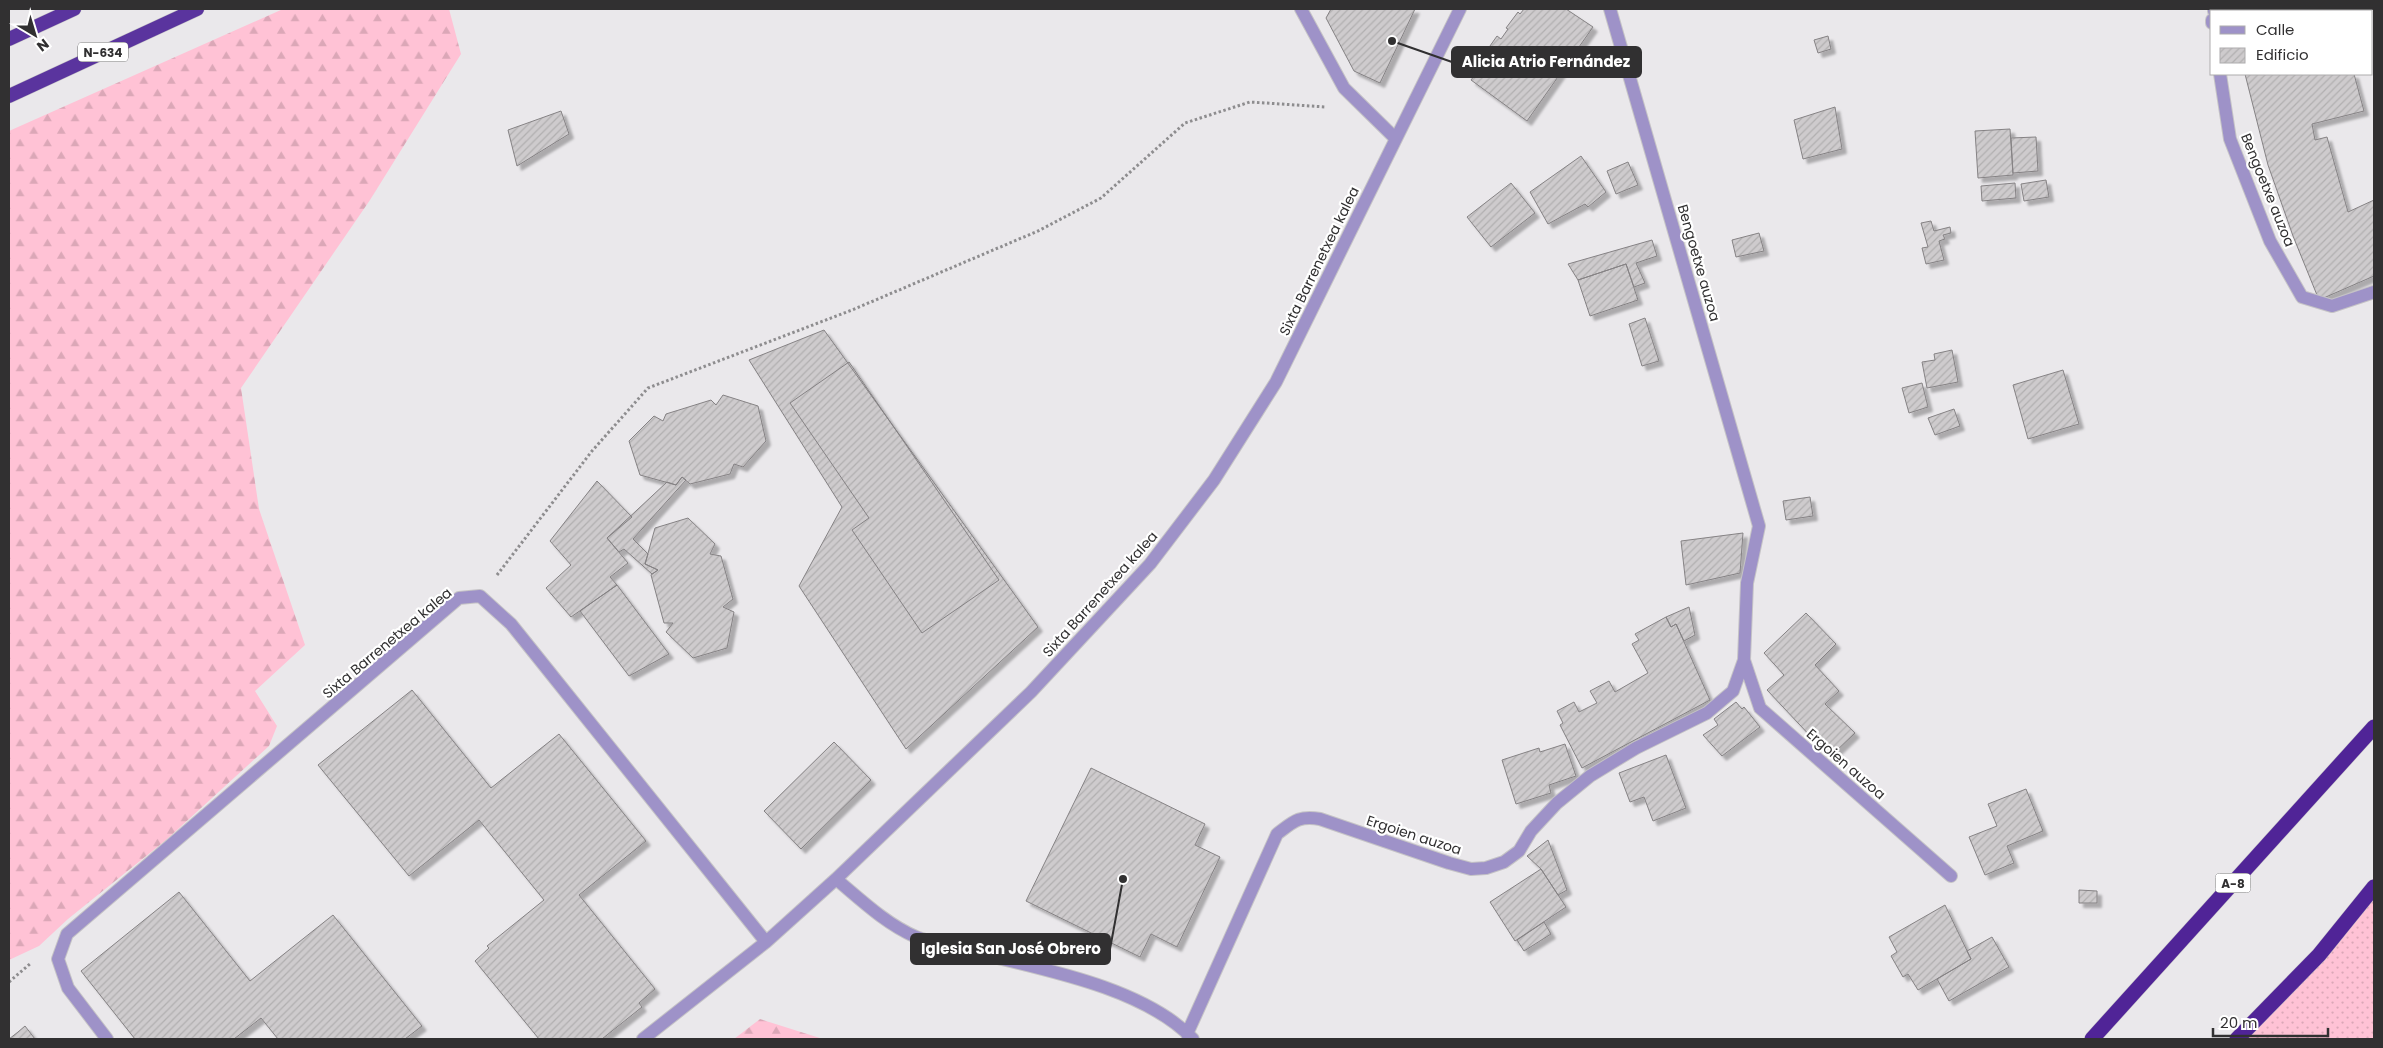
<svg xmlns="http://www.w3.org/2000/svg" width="2383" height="1048" font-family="Poppins,sans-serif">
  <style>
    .grass { fill: url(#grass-dots) }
    .forest { fill: url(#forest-firs) }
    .building { fill: url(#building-hatch); stroke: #858284; filter: url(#shadow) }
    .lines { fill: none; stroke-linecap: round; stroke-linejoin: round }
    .minor-casing { stroke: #c5c3c6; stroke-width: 14 }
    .trunk-casing { stroke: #c5c3c6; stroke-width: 15 }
    .motorway-casing { stroke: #c5c3c6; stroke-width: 16 }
    .path { stroke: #8e8d8f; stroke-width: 3; stroke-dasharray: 2.5 2.5; stroke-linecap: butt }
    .minor { stroke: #9e92c8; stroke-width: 12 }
    .trunk { stroke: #5a349e; stroke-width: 14 }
    .motorway { stroke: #502497; stroke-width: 15 }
    .labels { text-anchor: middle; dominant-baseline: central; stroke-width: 4.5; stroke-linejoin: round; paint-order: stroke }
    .shield { fill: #fff; stroke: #6f6e6f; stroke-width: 1 }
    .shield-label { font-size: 12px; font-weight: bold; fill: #313031 }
    .street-label { font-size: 14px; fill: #313031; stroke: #fff }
    .leader { fill: none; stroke: #313031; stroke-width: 2 }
    .callout-dot { fill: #313031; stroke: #fff; stroke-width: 2 }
    .callout { fill: #313031; stroke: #313031; stroke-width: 2 }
    .callout-label { font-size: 15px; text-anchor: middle; font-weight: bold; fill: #fff }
  </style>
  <defs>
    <pattern id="grass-dots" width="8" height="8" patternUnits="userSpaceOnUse" patternTransform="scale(1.25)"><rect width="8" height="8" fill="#ffc2d5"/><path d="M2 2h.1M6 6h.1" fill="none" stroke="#dba7b7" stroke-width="1.8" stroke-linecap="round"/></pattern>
    <pattern id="forest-firs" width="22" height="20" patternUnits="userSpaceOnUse" patternTransform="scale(1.25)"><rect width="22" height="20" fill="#ffc2d5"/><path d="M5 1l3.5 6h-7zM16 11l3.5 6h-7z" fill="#dba7b7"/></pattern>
    <pattern id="building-hatch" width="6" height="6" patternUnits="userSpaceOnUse" patternTransform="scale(1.25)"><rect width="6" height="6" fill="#cecbcd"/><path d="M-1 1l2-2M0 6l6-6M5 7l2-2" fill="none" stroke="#b1afb0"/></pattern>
    <filter id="shadow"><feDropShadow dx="4.5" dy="4.5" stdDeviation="1" flood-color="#0004"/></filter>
  </defs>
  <rect width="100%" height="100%" fill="#eae8eb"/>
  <path class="grass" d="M2374 891V1039H2244Z"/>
  <path class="forest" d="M283 9H449L461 54 370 200 241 388 259 509 305 645 255 691 277 726 269 746 166 840 68 919 39 946 9 960V131Z
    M760 1019 823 1039H734Z"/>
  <path class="building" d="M1331 9H1415L1380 83 1354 71 1326 18Z
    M1524 9H1566L1593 27 1527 121 1471 80 1489 56 1485 53 1497 36 1501 39 1508 29 1506 28 1518 12 1520 14Z
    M2237 9H2286V11H2237Z
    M1828 36 1831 49 1818 53 1814 40Z
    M2245 74H2354L2364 111 2312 124 2315 140 2327 137 2348 212 2374 200V276L2319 300 2293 236 2268 165Z
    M1835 107 1842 149 1803 159 1794 120Z
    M561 111 569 134 517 166 508 130Z
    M2010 129 2013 175 1978 178 1975 131Z
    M2036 137 2038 171 2013 173 2011 138Z
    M1581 156 1606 192 1588 207 1585 204 1548 224 1530 192Z
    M1628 162 1638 185 1616 194 1607 171Z
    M2046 180 2049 197 2024 201 2021 184Z
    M1511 183 1535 213 1491 247 1467 217Z
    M2015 183 2016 198 1982 201 1981 186Z
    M1931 221 1934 231 1950 227 1951 233 1943 235 1945 239 1939 241 1944 260 1926 264 1922 248 1928 247 1921 223Z
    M1759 233 1764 251 1736 257 1732 240Z
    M1652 240 1657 256 1636 263 1645 283 1634 287 1626 264 1578 280 1568 264Z
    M1626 264 1638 300 1590 316 1578 280Z
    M1645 318 1659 361 1642 366 1629 324Z
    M824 330 1038 627 906 749 799 586 842 507 749 360Z
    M1952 350 1958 382 1927 388 1922 362 1935 360 1934 354Z
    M849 362 999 580 922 633 852 530 869 518 790 403Z
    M2063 370 2079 424 2028 439 2013 385Z
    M1922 383 1928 407 1909 413 1902 388Z
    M723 395 758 406 766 441 743 467 734 464 730 474 690 484 682 477 676 485 640 475 629 441 654 416 663 421 666 414 711 400 716 405Z
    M1954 409 1960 426 1935 435 1928 418Z
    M682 477 686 480 633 539 648 554 645 564 658 570 652 574 624 549 619 552 607 538 667 482 676 485Z
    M597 481 632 517 607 538 628 563 610 577 617 585 571 617 546 588 571 565 550 541Z
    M1810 497 1813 516 1786 520 1783 501Z
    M688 518 715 544 710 554 721 556 733 599 723 607 734 612 727 648 693 658 666 632 673 623H664L651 575 658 570 645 564 655 528Z
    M1743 533 1740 573 1686 585 1681 541Z
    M617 585 669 654 629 676 580 611Z
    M1689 607 1695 635 1684 641 1676 624 1671 627 1666 617Z
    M1806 613 1836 644 1815 665 1839 691 1825 704 1855 733 1830 757 1767 690 1784 675 1764 653Z
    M1666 617 1671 627 1676 624 1710 700 1582 768 1560 725 1563 723 1557 711 1574 702 1579 712 1597 703 1590 691 1609 681 1615 692 1648 673 1632 644 1639 640 1635 634Z
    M412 690 491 788 559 734 646 841 579 895 655 989 639 1003 642 1007 602 1039H539L475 961 489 948 487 946 544 900 479 820 409 876 318 765Z
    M1736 702 1742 709 1744 707 1760 727 1722 756 1703 735 1718 725 1714 719Z
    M834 742 871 780 801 849 764 811Z
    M1565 744 1576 776 1549 785 1551 793 1516 804 1502 760 1539 748 1540 752Z
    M1666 755 1686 808 1653 821 1644 797 1630 802 1619 773Z
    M1091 768 1205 824 1195 845 1220 857 1177 947 1151 934 1140 957 1026 901Z
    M2026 789 2043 831 2007 846 2014 863 1985 875 1969 837 1997 826 1988 804Z
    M1548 840 1567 890 1558 895 1541 869 1527 856Z
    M1541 869 1566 907 1515 941 1490 902Z
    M2079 890 2097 891V903H2079Z
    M179 892 250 981 333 915 422 1026 405 1039H278L261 1018 234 1039H135L81 971Z
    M1945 905 1971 959 1918 990 1908 974 1903 977 1891 956 1897 952 1889 937Z
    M1544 922 1551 934 1524 951 1517 940Z
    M1992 937 2009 967 1949 1001 1937 979 1971 959 1967 951Z
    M25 1026 35 1039H9L18 1032Z"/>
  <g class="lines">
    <g class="minor-casing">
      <path id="minor" d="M1301 9 1344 88 1395 138
        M1610 9 1759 526 1747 583 1744 660 1760 708 1951 876
        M2214 11V9
        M2212 20V23
        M2220 74 2230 139 2270 241 2302 297 2332 306 2374 292
        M836 879C861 900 886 924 916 937 930 942 946 945 961 949 1031 967 1142 985 1193 1039
        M1187 1034 1277 834C1293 822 1299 815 1320 819L1449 863 1471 869 1486 868 1504 862 1519 851 1531 831 1557 803 1590 776 1636 748 1707 713 1733 691 1744 660
        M107 1039 68 988 58 959 67 934 459 598 480 596 511 624 766 942
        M643 1039 766 942 836 879 1031 692 1150 564 1214 480 1276 382 1460 9"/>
    </g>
    <g class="trunk-casing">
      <path id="trunk" d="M9 39 74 9
        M9 96 197 9"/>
    </g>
    <g class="motorway-casing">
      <path id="motorway" d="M2092 1039 2374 727
        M2237 1039 2319 955 2374 887"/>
    </g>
    <path class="path" d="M497 575 592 451 648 388 852 310 1038 231 1101 198 1185 123 1250 102 1326 107
      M9 982 31 963"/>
    <use href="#minor" class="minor"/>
    <use href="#trunk" class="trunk"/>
    <use href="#motorway" class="motorway"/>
  </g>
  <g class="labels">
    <g class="shield">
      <rect x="78" y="42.5" width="50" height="19" rx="4"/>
      <rect x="2215.5" y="873.5" width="35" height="19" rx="4"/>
    </g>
    <g class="shield-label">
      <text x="103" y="52">N-634</text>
      <text x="2233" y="883">A-8</text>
    </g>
    <g class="street-label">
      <text transform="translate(2268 190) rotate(68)">Bengoetxe auzoa</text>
      <text transform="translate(1319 261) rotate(-64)">Sixta Barrenetxea kalea</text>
      <text transform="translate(1699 263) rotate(74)">Bengoetxe auzoa</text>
      <text transform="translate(1100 594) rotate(-48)">Sixta Barrenetxea kalea</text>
      <text transform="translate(387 643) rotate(-40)">Sixta Barrenetxea kalea</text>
      <text transform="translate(1846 764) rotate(41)">Ergoien auzoa</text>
      <text transform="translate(1414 835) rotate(18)">Ergoien auzoa</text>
    </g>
  </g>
  <path class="leader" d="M1392 41L1452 62M1123 879L1110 949"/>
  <g class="callout-dot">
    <circle cx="1392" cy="41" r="5"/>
    <circle cx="1123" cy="879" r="5"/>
  </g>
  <g class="callout">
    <rect x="1452" y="47" width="189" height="30" rx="5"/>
    <rect x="911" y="934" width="199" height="30" rx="5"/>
  </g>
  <g class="callout-label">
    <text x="1546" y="67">Alicia Atrio Fernández</text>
    <text x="1011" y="954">Iglesia San José Obrero</text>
  </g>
  <rect width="2383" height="1048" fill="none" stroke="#313031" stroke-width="20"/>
  <rect x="2210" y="10" width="162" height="65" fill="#ffffff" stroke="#adacad"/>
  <rect x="2220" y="26" width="25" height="8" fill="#9e92c8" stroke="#adacad"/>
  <text x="2256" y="35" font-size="15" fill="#313031">Calle</text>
  <rect x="2220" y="48" width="25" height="15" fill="url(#building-hatch)" stroke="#adacad"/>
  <text x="2256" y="60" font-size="15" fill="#313031">Edificio</text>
  <g transform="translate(35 35) rotate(142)" stroke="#ffffff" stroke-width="4" paint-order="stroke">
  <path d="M0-4L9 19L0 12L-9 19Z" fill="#313031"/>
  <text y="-8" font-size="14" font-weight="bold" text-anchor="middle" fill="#313031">N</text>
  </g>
  <path d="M2213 1028v8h115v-8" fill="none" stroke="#313031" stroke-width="2.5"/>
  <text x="2220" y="1028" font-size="15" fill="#313031" stroke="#ffffff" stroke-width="4" paint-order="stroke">20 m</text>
</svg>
